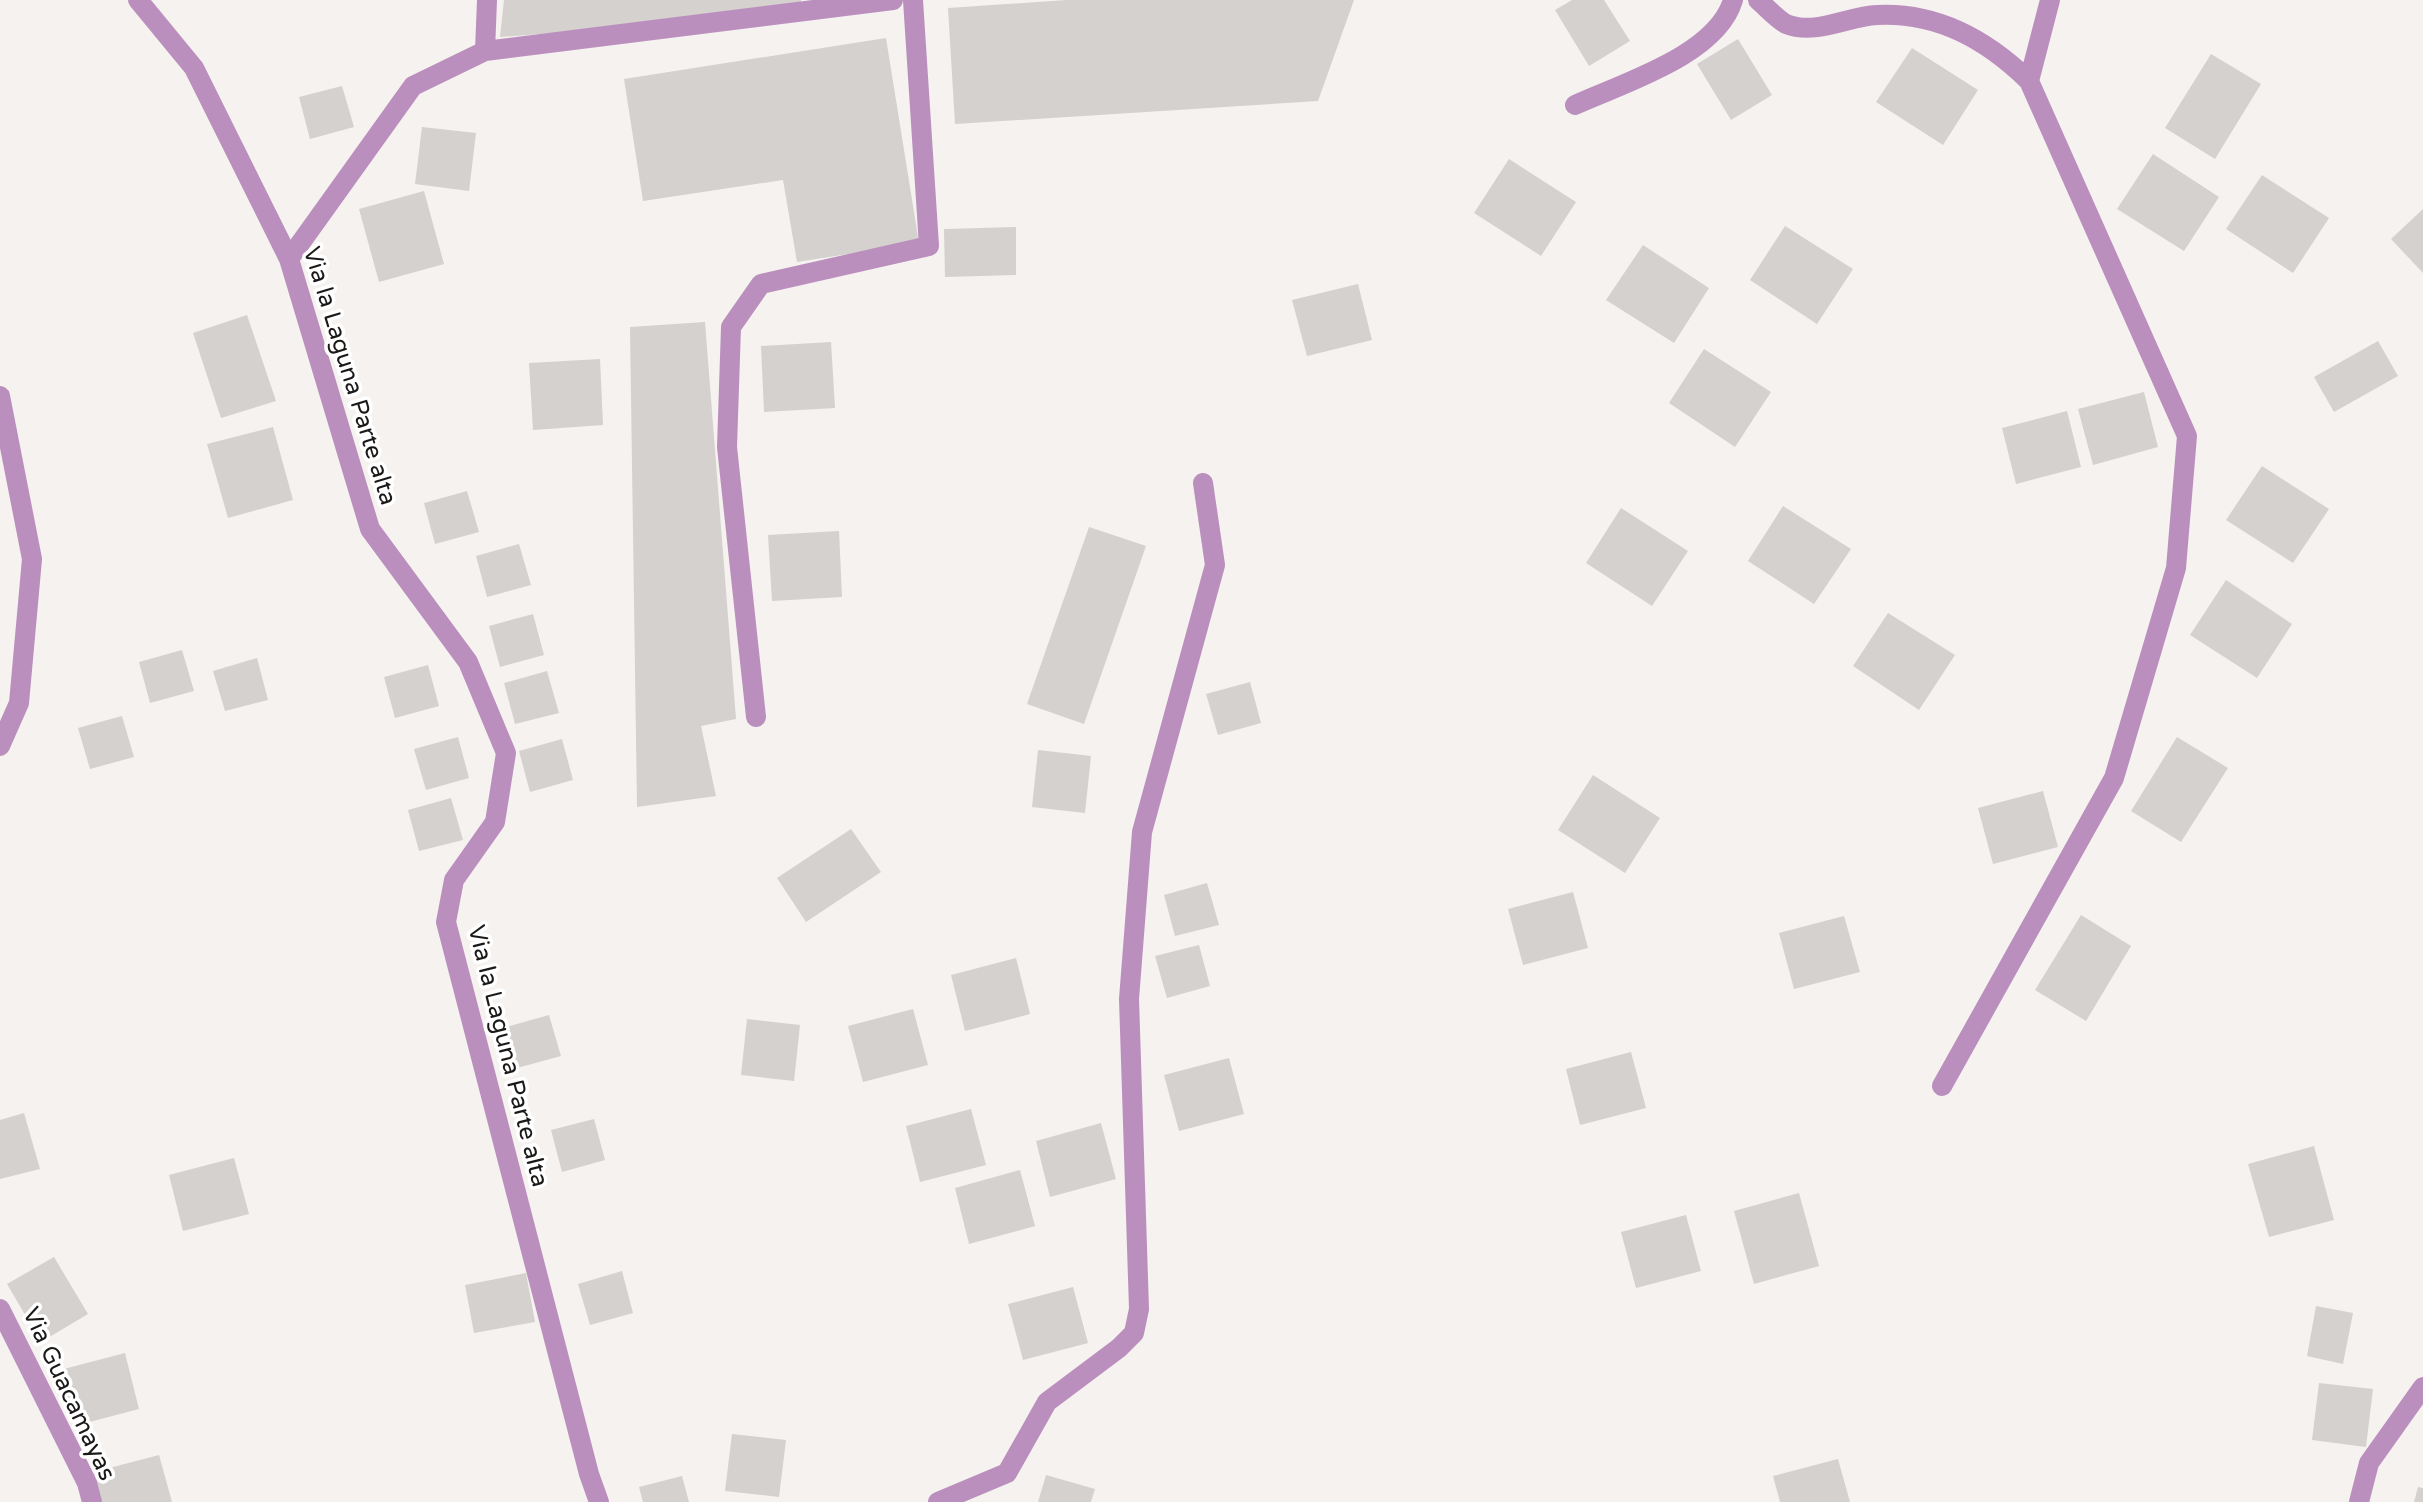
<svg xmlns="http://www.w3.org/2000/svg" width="2423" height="1502" font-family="'Varela Round',sans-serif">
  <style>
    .building { fill: #d4d1cf }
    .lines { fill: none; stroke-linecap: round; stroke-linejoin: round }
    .minor { stroke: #bb8fbd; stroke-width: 20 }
    .labels { text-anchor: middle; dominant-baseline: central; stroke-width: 7; stroke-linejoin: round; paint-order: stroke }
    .street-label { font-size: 24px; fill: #1a1918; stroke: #fff }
  </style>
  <rect width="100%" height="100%" fill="#f5f2f0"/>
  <path class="building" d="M504 0H801V2L682 23 500 37Z
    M1067 0H1354L1318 101 955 124 948 8Z
    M1572 0H1604L1630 41 1589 66 1555 10Z
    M886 38 919 243 797 262 783 180 643 201 624 79Z
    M1738 39 1772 95 1731 120 1697 64Z
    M1912 48 1978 90 1943 145 1876 102Z
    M2211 54 2261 84 2215 159 2165 128Z
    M342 86 354 127 310 139 299 97Z
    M422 127 476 133 469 191 415 184Z
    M2153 154 2219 197 2184 251 2117 209Z
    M1509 159 1576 202 1541 256 1474 213Z
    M2262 175 2329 218 2293 273 2226 229Z
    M424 191 444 264 379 282 359 209Z
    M2423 209V273L2391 239Z
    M1785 226 1853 269 1817 324 1750 280Z
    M1016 227V275L945 277 944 229Z
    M1643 245 1709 288 1674 343 1606 300Z
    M1358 284 1372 340 1307 356 1292 300Z
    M247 315 276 401 221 418 193 333Z
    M705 322 736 719 701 726 716 796 637 807 630 327Z
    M2378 341 2398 376 2334 412 2314 377Z
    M831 342 835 408 764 412 761 346Z
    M1704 349 1771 392 1735 447 1669 403Z
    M600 359 603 425 533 430 529 363Z
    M2144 392 2158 447 2093 465 2078 409Z
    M2067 411 2081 467 2016 484 2002 428Z
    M273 427 293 500 228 518 207 444Z
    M2262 466 2329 509 2293 563 2226 520Z
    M467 491 479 532 435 544 424 503Z
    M1783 506 1851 549 1814 604 1748 561Z
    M1621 508 1688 551 1652 606 1586 563Z
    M1089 527 1146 546 1084 724 1027 704Z
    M839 531 842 597 772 601 768 535Z
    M519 544 531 585 487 597 476 556Z
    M2226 580 2292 624 2257 678 2190 635Z
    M1888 613 1955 655 1919 710 1853 666Z
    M533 614 544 655 500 667 489 626Z
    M182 650 194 691 150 703 139 662Z
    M257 658 268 700 225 711 213 671Z
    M428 665 439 706 395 718 384 677Z
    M547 671 559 713 515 724 504 683Z
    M1250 682 1261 723 1218 735 1206 694Z
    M122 716 134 757 90 769 78 728Z
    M458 737 469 778 426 790 414 749Z
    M2177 737 2228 768 2181 842 2131 811Z
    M562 739 573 780 530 792 519 751Z
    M1038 750 1091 756 1085 813 1032 807Z
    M1593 775 1660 818 1625 873 1558 830Z
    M2043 791 2058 847 1993 864 1978 808Z
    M451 798 463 840 419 851 408 810Z
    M851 829 881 872 806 922 777 878Z
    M1207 883 1219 925 1175 936 1164 895Z
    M1573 892 1588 948 1523 965 1508 909Z
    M2081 915 2131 946 2086 1021 2035 990Z
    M1844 916 1860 972 1794 989 1779 933Z
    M1199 945 1210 986 1167 998 1155 956Z
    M1016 958 1030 1014 965 1031 951 975Z
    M913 1009 928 1065 863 1082 848 1026Z
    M549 1015 561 1056 517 1068 506 1027Z
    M747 1019 800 1025 794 1081 741 1075Z
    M1631 1052 1646 1108 1580 1125 1566 1069Z
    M1229 1058 1244 1114 1179 1131 1164 1075Z
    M971 1109 986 1165 920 1182 906 1126Z
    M24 1113 40 1169 0 1179V1120Z
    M594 1119 605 1160 562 1172 551 1130Z
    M1101 1123 1116 1179 1050 1197 1036 1141Z
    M2314 1146 2334 1220 2269 1237 2248 1164Z
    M234 1158 249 1214 183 1231 169 1175Z
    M1020 1170 1035 1226 969 1244 955 1188Z
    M1799 1193 1819 1266 1754 1284 1734 1211Z
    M1686 1215 1701 1271 1636 1288 1621 1232Z
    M54 1257 88 1314 41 1342 7 1284Z
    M622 1271 633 1313 590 1325 578 1284Z
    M526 1273 535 1322 474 1333 465 1285Z
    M1073 1287 1088 1343 1023 1360 1008 1304Z
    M2316 1306 2353 1313 2343 1364 2307 1356Z
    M125 1353 139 1409 74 1426 60 1370Z
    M2319 1383 2373 1389 2366 1447 2312 1440Z
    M732 1434 786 1440 779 1497 725 1491Z
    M159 1455 172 1502H102L94 1472Z
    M1838 1459 1850 1502H1780L1773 1476Z
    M1046 1475 1095 1489 1091 1502H1038Z
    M682 1476 689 1502H643L639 1487Z
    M2418 1487 2423 1488V1502H2414Z"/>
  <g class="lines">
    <path class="minor" d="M138 0 194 68 289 259 370 529 468 662 506 753 495 822 454 880 446 922 589 1474 599 1502
      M1758 0C1766 7 1777 19 1786 24 1816 36 1848 16 1877 15 1938 12 1987 40 2029 81
      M485 51 487 0
      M1575 105C1623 83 1717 55 1733 0
      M289 259 413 86 485 51 893 0
      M0 396 32 559 19 703 0 746
      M756 717 727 447 731 327 761 284 929 246 913 0
      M1942 1086 2114 778 2176 568 2187 436 2029 81 2050 0
      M0 1309 87 1483 92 1502
      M938 1502 1007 1473 1047 1402 1119 1348 1134 1333 1139 1309 1129 999 1142 832 1215 565 1203 483
      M2359 1502 2369 1463 2423 1387"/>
  </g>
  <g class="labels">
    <g class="street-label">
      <text transform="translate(350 376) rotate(73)">Via la Laguna Parte alta</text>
      <text transform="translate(508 1056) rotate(76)">Via la Laguna Parte alta</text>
      <text transform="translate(69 1394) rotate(65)">Via Guacamayas</text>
    </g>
  </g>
</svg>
